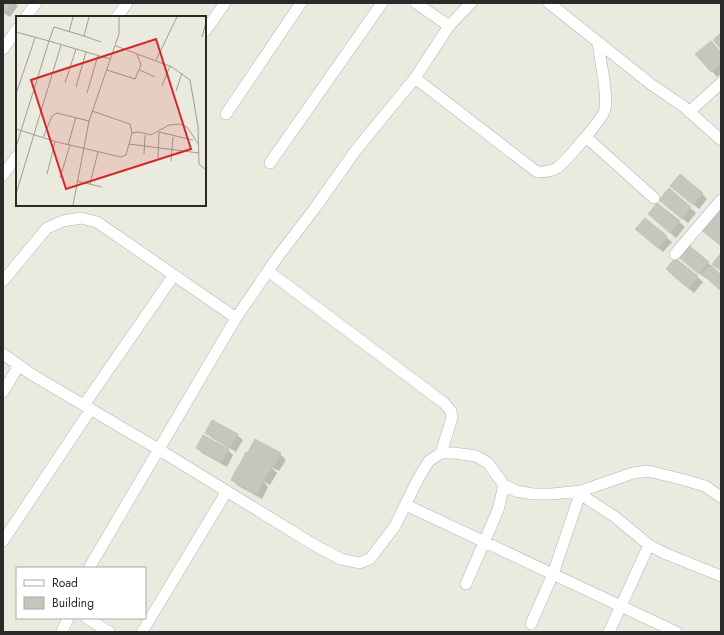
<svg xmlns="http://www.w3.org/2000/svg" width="724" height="635" font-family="Jost,sans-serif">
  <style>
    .shadow { fill: #0003 }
    .building { fill: #c6c6bd; stroke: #c5c6b8 }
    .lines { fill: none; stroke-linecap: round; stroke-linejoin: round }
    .minor-casing { stroke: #b4b1bc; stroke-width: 12 }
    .minor { stroke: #fff; stroke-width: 11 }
    .inset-road { fill: none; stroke: #9e9d96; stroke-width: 1 }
    .view { fill: #d62828; fill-opacity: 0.15; stroke: #d62828; stroke-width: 2 }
    .inset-edge { fill: none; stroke: #2a2a2a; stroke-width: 2 }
  </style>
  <rect width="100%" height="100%" fill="#ebeade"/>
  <path class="shadow" d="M3 3H15L18 6 10 17 3 13Z
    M721 53V74L717 77 697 54Z
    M669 190 696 213 688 223 666 205Z
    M677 191 702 194 707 199 699 209Z
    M658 204 685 227 676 238 655 220Z
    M721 208V246L701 228Z
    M645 219 672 242 663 252 636 229Z
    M675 259 703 282 694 293 672 275Z
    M683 260 708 263 721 276V290L706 277 705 278Z
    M206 433 237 435 243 440 236 452 212 438Z
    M197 448 228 450 233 455 227 467 202 453Z
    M249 452 280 454 286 460 279 471 271 467 277 473 270 485 263 481 268 487 262 499 237 485 232 479 246 471 240 466 255 458Z"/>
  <path class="building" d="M3 3H11L4 13 3 12Z
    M721 33V49L713 40Z
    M711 41 721 52V64L711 72 695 54Z
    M680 174 703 193 693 205 670 186Z
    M669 188 691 207 682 219 659 200Z
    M657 203 680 221 670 233 648 214Z
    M721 207V226L710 217Z
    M709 217 721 227V246L699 228Z
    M645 218 667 236 658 248 635 229Z
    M686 243 709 262 699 274 676 255Z
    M721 253V271L712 264Z
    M675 258 698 276 688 288 666 269Z
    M711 265 721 275V291L702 274Z
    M212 420 238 434 230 447 205 433Z
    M203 435 229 449 221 462 196 448Z
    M255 439 281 453 273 467 248 452Z
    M246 452 272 467 264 480 239 466Z
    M238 466 264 481 256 494 231 480Z"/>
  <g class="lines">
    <g class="minor-casing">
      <path id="minor" d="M416 3 449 26
        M549 3 652 85 683 106 721 140
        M26 17 36 3
        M117 17 127 3
        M205 31 225 3
        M3 49 17 29
        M415 78 537 172C543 172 551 172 557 168 565 162 604 118 605 109 608 93 600 60 598 42
        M689 112 721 83
        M226 114 301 3
        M586 137 654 198
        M270 163 382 3
        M3 175 17 156
        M675 254 721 200
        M268 271 444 403 451 411 452 418 441 453
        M3 281 47 228 63 221 81 218 97 222 236 318
        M3 354 31 374 158 449 316 546 341 559 359 563 370 559 395 526 418 479 429 461 441 453H454L476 456 488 463 504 485 516 491 533 494H552L581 491 633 473 648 471 681 479 705 486 721 497
        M3 392 19 365
        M84 405 174 275
        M580 494 615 517 649 545 664 553 721 576
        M406 505 676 632
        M3 541 91 409
        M89 568 236 318 279 255 315 208 356 150 415 78 449 26 471 3
        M466 584 498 510 504 485
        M87 618 109 632
        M531 624 553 574 581 491
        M62 632 68 618
        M142 632 227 491
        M609 632 649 545"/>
    </g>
    <use href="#minor" class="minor"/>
  </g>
  <g transform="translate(16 16)">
    <rect width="190" height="190" fill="#ebeade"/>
    <path class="inset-road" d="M0 16 33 25 38 11 68 20 73 1M53 16 57 1M68 20 85 26M186 21 190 6M100 30 156 51 174 64 182 110 183 148 190 154M140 44 161 1M91 54 119 63 125 49 121 38M124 54 139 61M49 67 60 33M146 70 154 50M60 71 70 36M160 75 166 57M71 77 82 39M0 78 19 22M76 95 114 108 116 117M0 113 41 126 105 141 110 139 116 117 123 116 135 119 153 109 164 108 171 111 183 129M143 116 177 124M27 122 36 100 41 97 73 105M113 128 183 137M52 129 60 101M0 131 33 25 94 43M128 138 129 119M142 142 143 116M155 145 157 121M31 158 39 126M44 162 54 129M61 165 86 171M74 168 82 136M0 178 45 29M57 189 73 105 103 18V1"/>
    <path class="view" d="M140 23 175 133 50 173 15 64Z"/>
    <rect width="190" height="190" class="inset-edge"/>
  </g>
  <rect width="724" height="635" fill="none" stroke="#2a2a2a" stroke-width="8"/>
  <rect x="16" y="567" width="130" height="52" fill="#ffffff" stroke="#aaaaaa"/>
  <rect x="24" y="580" width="20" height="6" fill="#ffffff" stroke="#aaaaaa"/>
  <text x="52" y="587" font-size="12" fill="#2a2a2a">Road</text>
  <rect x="24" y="597" width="20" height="12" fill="#c6c6bd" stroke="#aaaaaa"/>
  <text x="52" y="607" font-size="12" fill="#2a2a2a">Building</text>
</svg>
